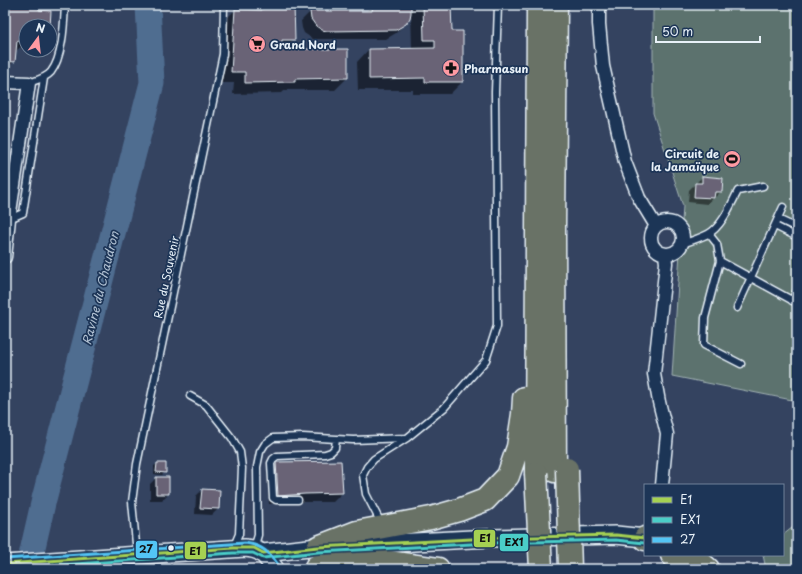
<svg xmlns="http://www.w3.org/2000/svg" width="802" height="574" font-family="'Playpen Sans',sans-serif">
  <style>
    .green { fill: #5c726e; stroke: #a2b2b3 }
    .shadow { fill: #0007 }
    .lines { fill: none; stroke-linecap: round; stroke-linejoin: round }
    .river { stroke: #506d90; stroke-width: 25 }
    .building { fill: #696476; stroke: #e8f1f8 }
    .lane-casing { stroke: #e8f1f8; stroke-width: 9 }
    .street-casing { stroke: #e8f1f8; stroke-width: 15 }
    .secondary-casing { stroke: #e8f1f8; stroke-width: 20 }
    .highway-casing { stroke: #e8f1f8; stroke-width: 25 }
    .lane { stroke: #1d3557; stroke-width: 6 }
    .street { stroke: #1d3557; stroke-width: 12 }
    .secondary { stroke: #1d3557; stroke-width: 17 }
    .highway { stroke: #697266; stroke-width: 22 }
    .highway-bridge-casing { stroke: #e8f1f8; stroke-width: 25; stroke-linecap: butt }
    .highway-bridge { stroke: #697266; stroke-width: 22 }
    .bus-1-casing { stroke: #1d3557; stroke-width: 6 }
    .bus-2-casing { stroke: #1d3557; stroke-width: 6 }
    .bus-3-casing { stroke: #1d3557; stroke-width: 6 }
    .bus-1 { stroke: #a5d152; stroke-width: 3 }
    .bus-2 { stroke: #4acdc8; stroke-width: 3 }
    .bus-3 { stroke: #53c5f5; stroke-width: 3 }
    .bus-dot { fill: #e8f1f8; stroke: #1d3557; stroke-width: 1.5 }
    .labels { text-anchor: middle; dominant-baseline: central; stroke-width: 3.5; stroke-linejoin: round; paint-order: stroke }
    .poi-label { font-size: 11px; font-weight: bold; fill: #e8f1f8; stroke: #1d3557; text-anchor: start }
    .street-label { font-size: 11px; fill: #e8f1f8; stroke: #1d3557 }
    .water-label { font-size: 12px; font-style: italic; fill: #b3c3d4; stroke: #1d3557 }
    .line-badge { stroke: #1d3557; stroke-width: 1.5 }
    .pale-badge-label { font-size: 11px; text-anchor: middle; font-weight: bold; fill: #111 }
  </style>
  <rect width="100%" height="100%" fill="#344360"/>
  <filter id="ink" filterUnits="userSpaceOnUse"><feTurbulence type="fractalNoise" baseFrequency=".025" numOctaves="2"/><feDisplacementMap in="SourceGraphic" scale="8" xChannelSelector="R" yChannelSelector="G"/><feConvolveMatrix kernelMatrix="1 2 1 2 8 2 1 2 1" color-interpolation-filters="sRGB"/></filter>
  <g filter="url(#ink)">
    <path class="green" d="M653 5H797V401L672 376 683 206 653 113Z
      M797 524V569H766L763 555H783V535Z"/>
    <path class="shadow" d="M5 5H46L26 26V42L15 52 14 61 5 71Z
      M229 5H294V39L283 50 347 78 335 90H285L282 93 233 94 234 83H219L223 22 235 10 250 11 251 6H229Z
      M371 5H409L405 23 396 33 386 39H313L304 33 302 28 301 21 310 12H366Z
      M416 5H450L451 32 462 82 450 94H413V90H358L357 62 369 49H412L411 9Z
      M702 177 721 192 707 204 688 202 689 190Z
      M340 462 342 493 333 502H295L269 504 267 472 277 463Z
      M157 464H165V472L162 475 154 474V466Z
      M156 478 168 494 162 500H150V484Z
      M202 490 218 509 212 515 195 514 196 496Z"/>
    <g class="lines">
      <path class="river" d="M28 569 44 499 152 83 148 5"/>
    </g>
    <path class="building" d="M5 5H39V10L51 11 50 27 26 26V42L17 41 15 62 5 61Z
      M262 5H294L295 40H282V49H348V78L295 79V82L245 83V72H231L235 9 262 10Z
      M373 5H411V13L410 18 406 24 396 30 327 31 322 30 316 26 311 19 310 11H372Z
      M423 5H451L452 31H463V82H425V78L369 79V49L435 48V40H424Z
      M702 176 723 178 722 192H715L714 198 694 197 695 183H702Z
      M341 461 343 493 305 494 278 496 276 462Z
      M157 463H166V473L156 472Z
      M156 477H169V494H156Z
      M202 489 220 490 219 509 200 508Z"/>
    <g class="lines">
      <g class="lane-casing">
        <path id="lane" d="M29 83C37 80 46 78 51 72 63 57 64 23 65 5
          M9 219 23 213 44 78
          M778 219 797 228
          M775 226 797 237
          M709 234 717 244 720 261 705 318 704 345 741 364
          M682 244C691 241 700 238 708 234 722 227 731 204 738 191L763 186
          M720 261 797 303
          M792 301 797 290
          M737 308 783 207
          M190 396 206 405 232 438 240 452 242 468 239 534 234 546
          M298 500H276L273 498 271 463 273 459 277 456 325 454 331 452 335 448 336 439
          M381 523 366 494 363 475 367 467 374 459 407 438 444 408 486 360 497 326 495 92 498 5
          M254 548 258 535 257 467 260 452 265 444 273 438 303 437 353 440 406 438
          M137 554 132 502 137 464 223 54 224 5"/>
      </g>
      <g class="street-casing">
        <path id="street" d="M599 5V24L603 66 625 162 639 198 656 226
          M5 82 29 83 9 219 5 257
          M651 238a16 16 0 1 1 32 0a16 16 0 1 1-32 0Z
          M662 485 667 434 659 402 654 374 666 263 665 254"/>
      </g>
      <g class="secondary-casing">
        <path id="secondary" d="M263 553 318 547 491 538 616 535 645 538
          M5 564 245 548C262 549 266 556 275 569"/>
      </g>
      <g class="highway-casing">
        <path id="highway" d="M555 471 554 229 556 5
          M536 473 538 5
          M645 538V539
          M318 547 357 532 431 518 459 510 485 500 508 476 518 447 523 414 524 398
          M672 555 678 559 687 569
          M692 555 708 569
          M316 567 373 560 438 569"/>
      </g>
      <use href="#lane" class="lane"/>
      <use href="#street" class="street"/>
      <use href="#secondary" class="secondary"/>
      <use href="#highway" class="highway"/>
      <g class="highway-bridge-casing">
        <path id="highway-bridge" d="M567 469 570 569
          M536 473 541 569"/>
      </g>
      <use href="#highway-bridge" class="highway-bridge"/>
      <g class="bus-1-casing">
        <path id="bus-1" d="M5 564 233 548H254L263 553 318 547 491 538 616 535 645 538"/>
      </g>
      <g class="bus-2-casing">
        <path id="bus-2" d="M5 569 233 553H253L263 558 318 552 491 543 616 540 644 543"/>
      </g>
      <g class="bus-3-casing">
        <path id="bus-3" d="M5 559 245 543C262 545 270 553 279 566"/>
      </g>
      <use href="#bus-1" class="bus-1"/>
      <use href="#bus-2" class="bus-2"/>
      <use href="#bus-3" class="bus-3"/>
    </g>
  </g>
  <defs>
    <g id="supermarket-disc" transform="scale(0.9)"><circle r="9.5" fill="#ff9aa2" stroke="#1d3557"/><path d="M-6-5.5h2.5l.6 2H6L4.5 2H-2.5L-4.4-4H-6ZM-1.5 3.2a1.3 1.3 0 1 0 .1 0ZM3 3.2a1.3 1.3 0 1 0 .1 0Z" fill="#111"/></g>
    <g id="pharmacy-disc" transform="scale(0.9)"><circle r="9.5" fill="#ff9aa2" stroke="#1d3557"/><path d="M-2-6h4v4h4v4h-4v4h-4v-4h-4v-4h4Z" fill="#111"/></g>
    <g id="stadium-disc" transform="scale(0.9)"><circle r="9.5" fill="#ff9aa2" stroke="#1d3557"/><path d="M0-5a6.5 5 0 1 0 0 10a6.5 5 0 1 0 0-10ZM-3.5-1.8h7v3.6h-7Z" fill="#111"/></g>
  </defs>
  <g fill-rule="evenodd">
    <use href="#supermarket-disc" x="257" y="44"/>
    <use href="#pharmacy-disc" x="451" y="68"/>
    <use href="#stadium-disc" x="732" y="159"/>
  </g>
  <circle class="bus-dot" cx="171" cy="548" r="3.5"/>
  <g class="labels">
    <g class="poi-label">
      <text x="270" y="44">Grand Nord</text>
      <text x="464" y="68">Pharmasun</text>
      <text x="719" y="153" text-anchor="end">Circuit de<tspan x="719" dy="13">la Jamaïque</tspan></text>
    </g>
    <g class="street-label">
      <text transform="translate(166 277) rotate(-78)">Rue du Souvenir</text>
    </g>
    <g class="water-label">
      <text transform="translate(100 288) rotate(-76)">Ravine du Chaudron</text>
    </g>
  </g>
  <g class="line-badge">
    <rect x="473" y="529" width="23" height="19" rx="4" fill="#a5d152"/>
    <rect x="499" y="533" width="30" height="19" rx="4" fill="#4acdc8"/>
    <rect x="135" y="540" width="23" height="19" rx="4" fill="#53c5f5"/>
    <rect x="184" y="541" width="23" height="19" rx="4" fill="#a5d152"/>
  </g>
  <g class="pale-badge-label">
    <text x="485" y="542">E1</text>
    <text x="514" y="546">EX1</text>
    <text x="146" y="553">27</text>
    <text x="195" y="555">E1</text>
  </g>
  <rect width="802" height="574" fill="none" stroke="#1d3557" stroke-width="20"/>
  <rect x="10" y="10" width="782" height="554" fill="none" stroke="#e8f1f8" stroke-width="1.5" filter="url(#ink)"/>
  <rect x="644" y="484" width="140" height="72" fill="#1d3557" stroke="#6e8097"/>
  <rect x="652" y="497" width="20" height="6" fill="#a5d152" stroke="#6e8097"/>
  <text x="680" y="504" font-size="12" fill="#e8f1f8">E1</text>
  <rect x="652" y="517" width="20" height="6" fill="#4acdc8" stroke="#6e8097"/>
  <text x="680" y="524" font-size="12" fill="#e8f1f8">EX1</text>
  <rect x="652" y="537" width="20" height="6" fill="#53c5f5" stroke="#6e8097"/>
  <text x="680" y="544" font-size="12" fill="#e8f1f8">27</text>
  <g transform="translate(38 38) rotate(15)"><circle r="19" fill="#1d3557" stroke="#6e8097"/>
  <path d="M0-3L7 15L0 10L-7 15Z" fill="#ff9aa2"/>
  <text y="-6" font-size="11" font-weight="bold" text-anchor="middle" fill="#e8f1f8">N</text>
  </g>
  <path d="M656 36v6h104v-6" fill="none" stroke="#e8f1f8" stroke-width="2"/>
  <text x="662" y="36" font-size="12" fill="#e8f1f8" stroke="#1d3557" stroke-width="3" paint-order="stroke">50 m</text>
</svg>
